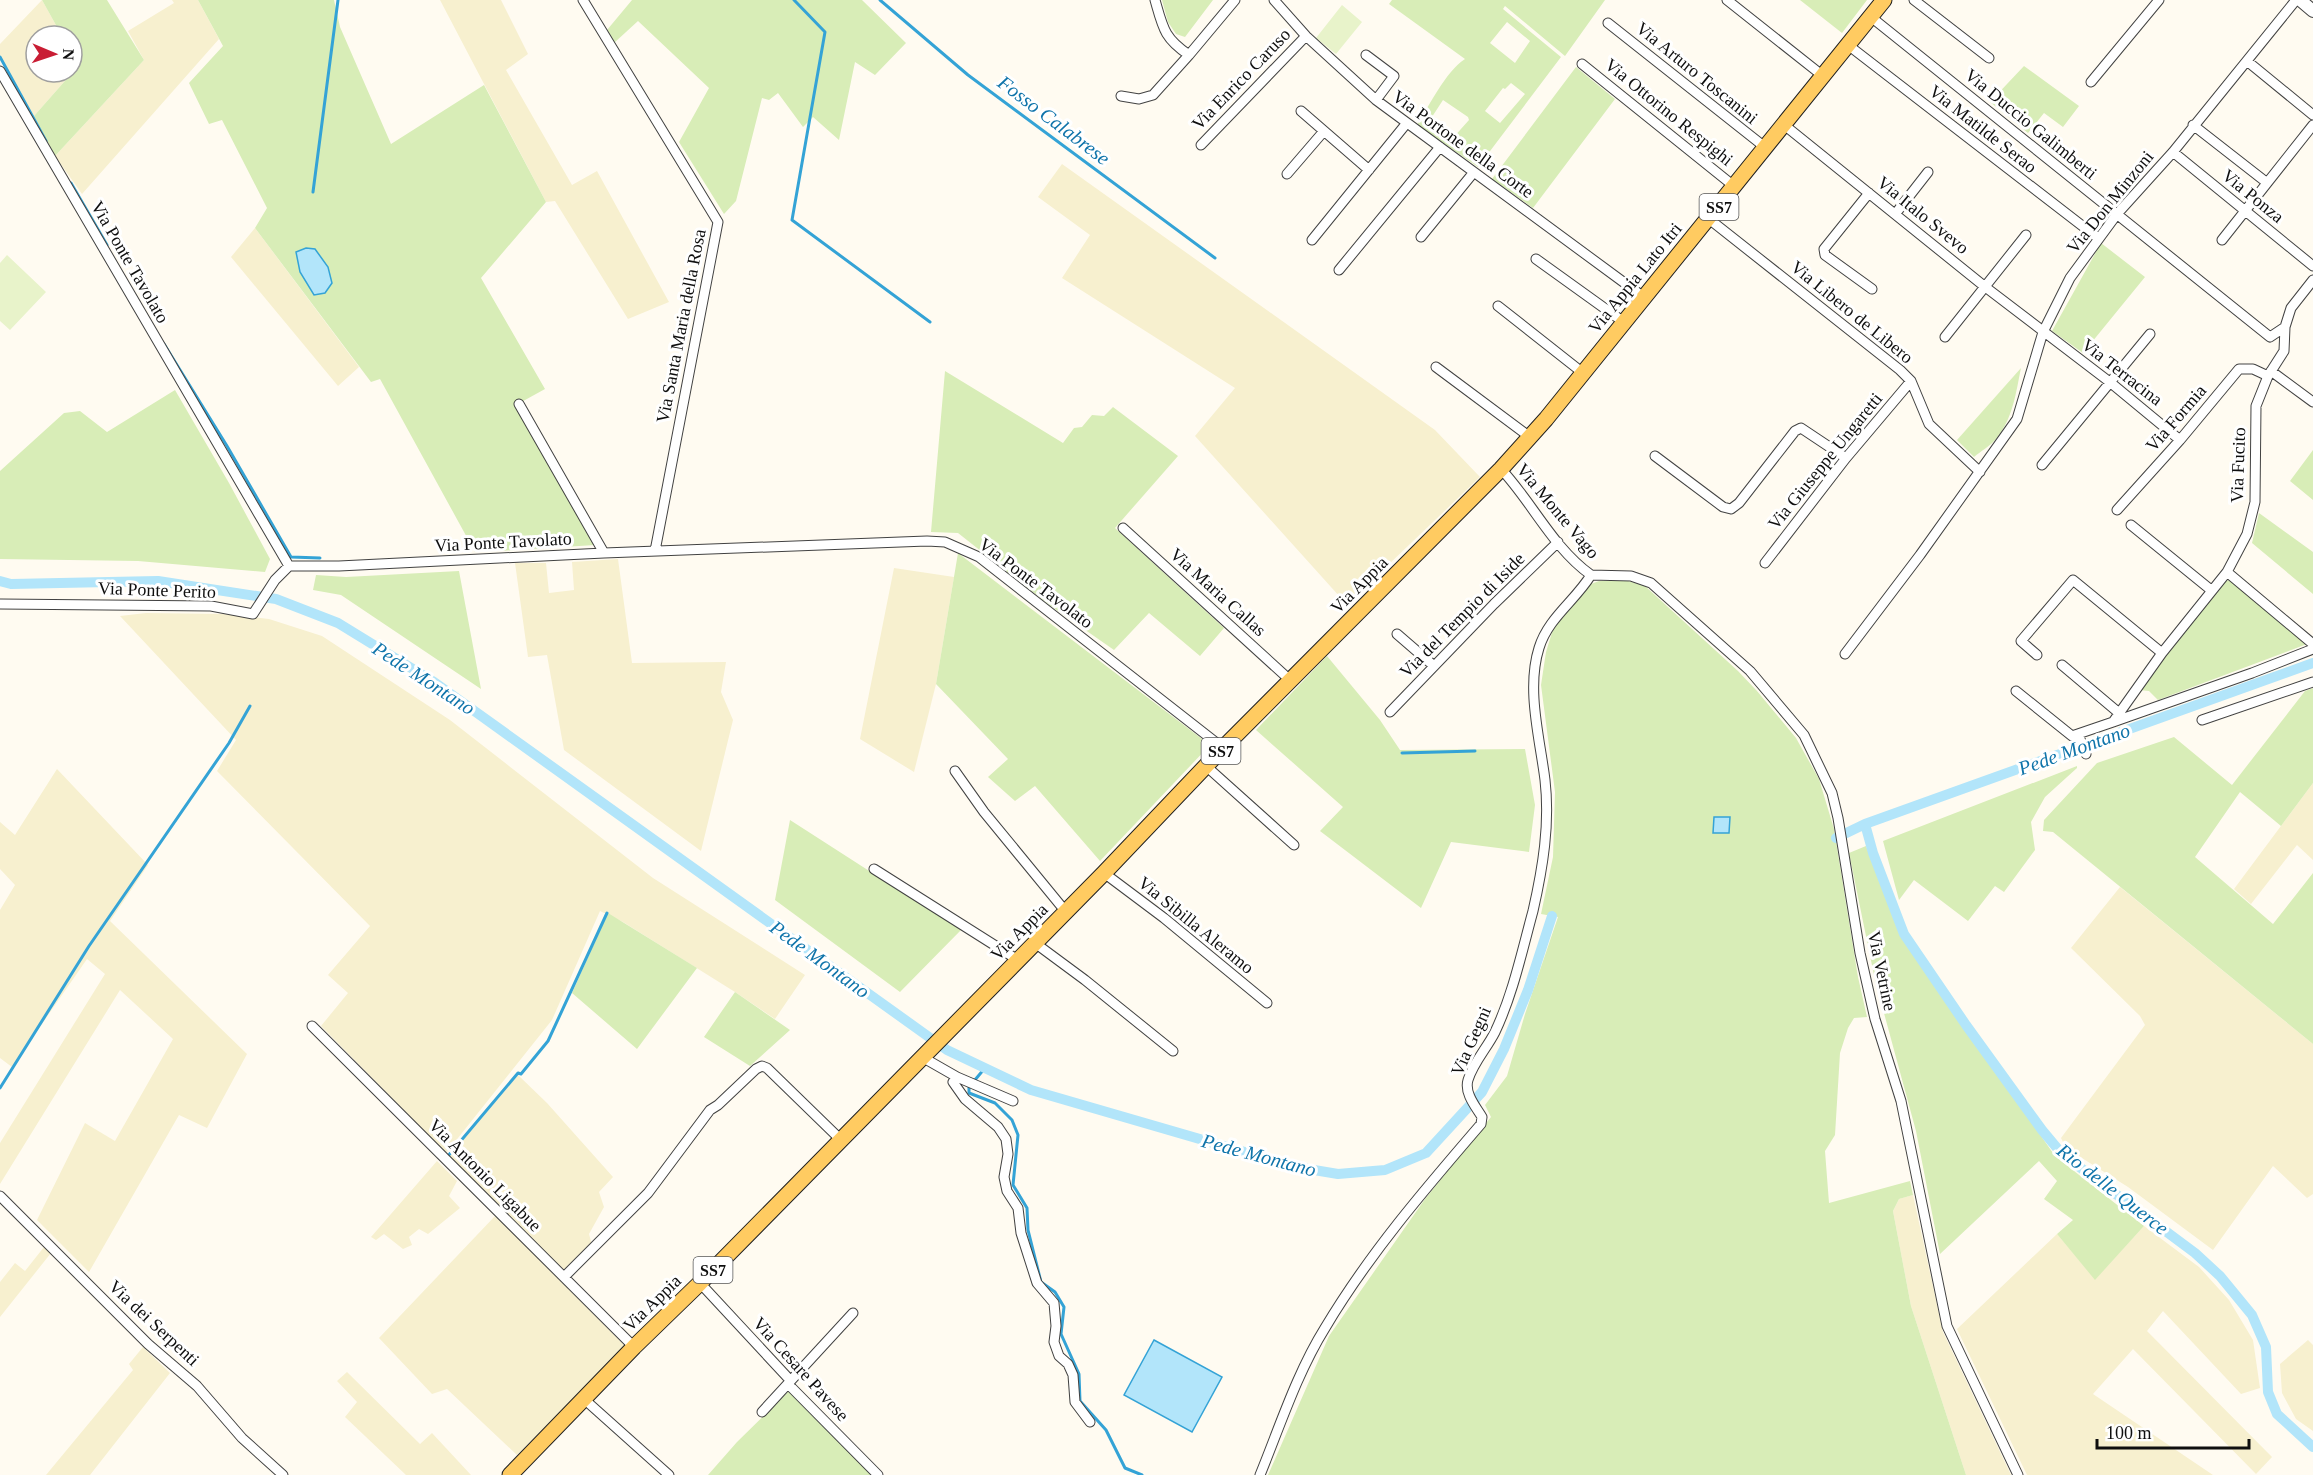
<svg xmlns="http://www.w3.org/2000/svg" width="2313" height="1475" font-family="Georgia,serif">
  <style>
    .farmland { fill: #f7f0cf }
    .green { fill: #d8edb7; fill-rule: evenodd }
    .pitch { fill: #e8f3ca }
    .water { fill: #b2e5fa; stroke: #34a3d6; stroke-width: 1.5 }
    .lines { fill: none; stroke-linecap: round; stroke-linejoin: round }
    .stream { stroke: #34a3d6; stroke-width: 3 }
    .canal { stroke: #b2e5fa; stroke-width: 10 }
    .minor-casing { stroke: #424242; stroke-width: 11 }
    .tertiary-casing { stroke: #424242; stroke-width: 14 }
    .primary-casing { stroke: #202020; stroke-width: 17 }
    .minor { stroke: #fff; stroke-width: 9 }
    .tertiary { stroke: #fff; stroke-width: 12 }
    .primary { stroke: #ffcb61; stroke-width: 15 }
    .labels { text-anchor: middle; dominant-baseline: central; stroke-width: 6; stroke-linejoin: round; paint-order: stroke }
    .shield { fill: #fff; stroke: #575757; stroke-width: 1.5 }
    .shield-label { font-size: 16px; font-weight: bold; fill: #0f0f0f }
    .street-label { font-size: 18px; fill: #0f0f0f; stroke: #fff }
    .water-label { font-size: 20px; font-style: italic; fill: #0f74aa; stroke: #fff }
  </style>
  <rect width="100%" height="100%" fill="#fffbf1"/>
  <path class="farmland" d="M42 0 62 36H36V72H72V53L79 65 34 116 0 59V44Z
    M172 0H198L219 39 82 194 55 156 144 60 128 31 174 3Z
    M440 0H501L528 54 506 70 572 185 597 171 669 302 628 319 555 201 546 202Z
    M1062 164 1435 430 1480 477 1386 567 1349 607 1195 436 1235 388 1062 278 1090 235 1038 197Z
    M255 228 359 367 338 386 231 257Z
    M618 559 632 663 726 662 721 692 733 720 701 851 564 750 547 655 528 657 515 563H546L549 593 574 590 572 562Z
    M894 568 954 577 936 684 914 772 860 739Z
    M146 613 223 614 269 619 322 636 450 720 653 878 805 975 775 1019 735 992 623 922 600 911 552 1020 446 1153 321 1026 348 993 328 975 370 926 217 771 236 740 120 616Z
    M57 769 148 865 110 921 247 1054 207 1128 179 1115 89 1272 37 1220 85 1123 115 1141 173 1039 120 990 0 1184V1143L105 974 87 959 12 1067 0 1058V910L15 885 0 869V822L15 835Z
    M2313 783V860L2297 845 2251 904 2234 889Z
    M2120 887 2313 1044V1194L2307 1198 2273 1166 2213 1250 2128 1187 2066 1148 2061 1138 2145 1025 2140 1016 2071 948Z
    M518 1075 547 1103 613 1177 599 1192 604 1207 589 1234 592 1245 564 1272 449 1156Z
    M437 1161 457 1181 449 1196 460 1208 428 1234 419 1229 409 1237 412 1245 403 1249 384 1234 376 1240 371 1237Z
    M1913 1195 1943 1332 2011 1475H1966L1911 1306 1893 1211 1899 1199Z
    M496 1215 625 1346 517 1455 447 1389 432 1394 379 1338Z
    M2144 1226 2199 1267 2229 1300 2253 1340 2260 1388 2241 1394 2163 1311 2147 1331 2272 1457 2256 1474 2133 1349 2093 1394 2213 1475H2027L1957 1329 2057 1234 2095 1279Z
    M44 1247 51 1253 0 1317V1282L15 1263 25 1271Z
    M2308 1340 2313 1345V1431L2296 1419 2282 1393 2280 1364Z
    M143 1347 170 1373 90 1475H46L133 1370 129 1364Z
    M347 1372 420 1444 432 1433 471 1475H406L345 1417 357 1402 337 1381Z"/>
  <path class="green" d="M42 0H107L144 60 55 156 34 116 79 65 72 53V36H62Z
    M198 0H334L340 27 391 144 484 85 546 202 481 278 545 389 516 405 595 545 500 551 495 544 488 542 475 552 380 379 371 382 255 228 267 208 222 120 209 124 189 83 223 46Z
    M632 0H862L906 43 875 75 855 62 839 140 813 117 803 127 778 93 769 100 762 98 736 201 724 214 679 142 709 88 638 21 614 43 607 30Z
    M1162 0H1213L1185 37 1176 34 1168 22Z
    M1392 0H1605L1565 56 1505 6 1503 9 1561 57 1478 167 1417 125C1429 106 1446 71 1465 59L1389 4ZM1507 22 1530 41 1515 63 1490 43ZM1511 83 1525 94 1500 123 1485 111 1503 88 1505 89ZM1443 100 1468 117 1469 120 1452 139 1428 123Z
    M1800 0H1867L1842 33Z
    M2024 66 2079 106 2063 127 2044 113 2028 133 1990 102Z
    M1576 67 1615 99 1533 208 1492 179Z
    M2101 243 2145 277 2083 353 2052 331Z
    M2021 368C2016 392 2013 419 1996 439 1990 446 1981 451 1974 457L1957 440Z
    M945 371 1063 443 1074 428 1082 427 1092 415 1104 416 1113 407 1178 456 1115 528 1224 628 1200 656 1149 613 1114 650 1048 604 958 533 931 532Z
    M175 390 229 483 270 559 265 572 138 561 0 559V471L64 413 80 411 107 432Z
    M2313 450V500L2290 481Z
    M2259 513 2313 552V594L2252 543Z
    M958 553 1210 745 1100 861 1035 786 1015 801 988 777 1008 759 936 684Z
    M459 571 481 689 341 595 313 590 316 575 346 577Z
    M2231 580 2307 644 2158 700 2149 691 2139 690 2156 665 2224 581Z
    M1599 581H1628L1645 586 1738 671 1757 691 1796 738 1819 779 1834 829 1858 977 1867 1017 1854 1018 1848 1028 1840 1053 1835 1135 1825 1151 1829 1203 1910 1181 1913 1195 1899 1199 1893 1211 1911 1306 1966 1475H1268L1329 1336 1425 1199 1491 1117 1485 1105 1507 1076 1525 1014 1558 917 1541 914 1553 857 1555 792 1541 685 1546 652 1554 626 1591 584Z
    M1327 656 1380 720 1400 750 1525 749 1535 805 1529 852 1451 842 1421 908 1320 831 1343 807 1256 730Z
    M2313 688V783L2281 826 2240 792 2195 857 2273 924 2313 873V1044L2053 832 2043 831 2044 820 2097 763 2174 737 2232 785 2305 691Z
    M2077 766V768L2045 797 2031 822 2035 850 2004 892 1995 886 1968 921 1914 880 1899 900 1883 841Z
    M790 820 961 930 900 992 775 900Z
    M1866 846 1900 934 2055 1156 2144 1226 2095 1280 2057 1234 2073 1220 2044 1199 2057 1181 2039 1161 1940 1254 1916 1131 1875 980 1849 853Z
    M608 913 697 968 637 1049 572 993Z
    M735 992 790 1030 750 1066 704 1037Z
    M790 1390 876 1475H708L737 1442Z"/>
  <path class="pitch" d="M1342 5 1362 22 1336 54 1316 38Z
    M7 255 46 292 10 330 0 321V263Z"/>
  <path class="water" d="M306 248 315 249 328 267 332 283 325 293 314 295 300 272 296 252Z
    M1714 817H1730L1729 833H1713Z
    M1154 1340 1222 1377 1192 1432 1124 1395Z"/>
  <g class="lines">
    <path class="stream" d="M794 0 825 32 792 220 930 322
      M880 0 968 75 1215 258
      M0 57 46 141
      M71 183 107 245
      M313 192 338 0
      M164 344 227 446 291 557 320 558
      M1402 753 1475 751
      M985 1068 969 1087V1093L995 1103 1012 1120 1018 1135 1013 1185 1027 1208 1028 1230 1041 1282 1055 1292 1064 1307 1061 1334 1079 1374 1080 1401 1106 1430 1125 1468 1142 1475
      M0 1088 89 946 229 743 250 706
      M448 1156 518 1073 521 1074 548 1041 607 913"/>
    <path class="canal" d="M0 581 11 584 158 581 276 599 338 623 434 682 947 1050 1031 1090 1296 1167 1338 1174 1385 1170 1426 1153 1482 1092 1504 1049 1528 990 1552 916
      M1865 824 1873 853 1904 934 1966 1025 2042 1130 2062 1154 2195 1253 2220 1276 2252 1315 2266 1347 2268 1392 2277 1414 2313 1447
      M1836 838 1865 824 2313 663"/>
    <g class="minor-casing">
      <path id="minor" d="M583 0 718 222 655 551
        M1155 0C1163 28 1164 38 1189 55L1235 0
        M1274 0 1306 36 1376 100 1645 298
        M1727 0 1823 76
        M1914 0 1989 58
        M1871 17 2270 337 2285 327
        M1608 23 1766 148
        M1848 45 2098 238
        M1366 55 1394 76 1376 100
        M2247 61 2313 115
        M1582 64 1735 187
        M0 71 289 566H339L604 553 927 541 945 542 979 557 1223 748
        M2091 82 2159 0
        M1121 96 1139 99 1153 95 1189 55
        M1301 111 1369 170
        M1783 124 1984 286 2111 383 2180 440
        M2193 125 2266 182
        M1201 145 1306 36
        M2173 152 2313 266
        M1287 174 1324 131
        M1869 193 1824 249 1825 255 1872 289
        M1896 213 1928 172
        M1709 219 1900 370 1911 381 1929 424 1980 472
        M1421 237 1474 172
        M1312 240 1406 124
        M2222 240 2313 125
        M1536 259 1625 323
        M1339 270 1440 147
        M1498 306 1583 373
        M1945 337 2026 235
        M1436 367 1530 437
        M2271 371 2313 402
        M519 404 604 553
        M1655 456 1723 507 1731 509 1739 503 1795 431 1801 428 1846 458
        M2042 465 2150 334
        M1501 469C1532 502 1553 548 1591 575
        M2117 510 2180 440 2239 369H2253L2268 376
        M2131 525 2211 590
        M1123 528 1291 681
        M1765 563 1846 458 1911 381
        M2227 572 2313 644
        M1591 575 1631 576 1651 583 1750 671 1804 735 1832 793 1838 818 1860 953 1875 1019 1901 1101 1947 1326 2018 1475
        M0 604 211 606 253 614 275 580 289 566
        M1397 634 1434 666
        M1845 654 1920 555 2017 419 2043 332 2070 278 2117 214 2173 152 2296 0
        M2037 655 2021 641 2073 580 2162 653
        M2062 665 2119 713
        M2016 691 2072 736 2113 722 2162 653 2227 572 2247 534 2255 502 2256 406 2268 376 2284 351 2285 327 2291 308 2313 280
        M1390 712 1494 604 1558 542
        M2202 720 2313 682
        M2113 722 2252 673 2313 649
        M2078 734 2086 754
        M1206 766 1294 845
        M955 771 984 812 1066 912
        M874 869 1018 960
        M1104 873 1164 918 1267 1003
        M1035 943 1085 980 1173 1051
        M312 1026 634 1347
        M922 1057 957 1077 953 1082 965 1099 998 1127 1006 1139 1008 1154 1004 1177 1007 1191 1018 1208 1021 1233 1037 1283 1054 1303 1056 1326 1054 1342 1059 1356 1068 1364 1073 1375 1075 1402 1090 1422
        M957 1077 1013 1101
        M0 1196 148 1344 197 1386 242 1438 283 1475
        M564 1277 648 1193 710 1110 718 1105 756 1069 762 1066 767 1068 841 1140
        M700 1283 790 1380V1386L878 1475
        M584 1399 669 1475
        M762 1412 853 1313
        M1260 1475C1280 1426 1297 1373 1325 1328 1369 1254 1425 1189 1481 1124L1482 1117C1476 1107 1464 1093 1468 1080 1473 1063 1487 1048 1495 1032 1513 994 1522 951 1533 911 1543 867 1550 824 1545 780 1540 739 1526 689 1539 648 1548 618 1575 601 1591 575"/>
    </g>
    <g class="tertiary-casing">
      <path id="tertiary" d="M2300 0 2313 11"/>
    </g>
    <g class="primary-casing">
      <path id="primary" d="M510 1475 634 1347 700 1283 1104 873 1223 748 1501 469 1546 419 1884 0"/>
    </g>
    <use href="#minor" class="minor"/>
    <use href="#tertiary" class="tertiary"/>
    <use href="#primary" class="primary"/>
  </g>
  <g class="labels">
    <g class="shield">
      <rect x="1699.5" y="194" width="39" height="26" rx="4.5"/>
      <rect x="1201.5" y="738" width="39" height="26" rx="4.5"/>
      <rect x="693.5" y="1257" width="39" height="26" rx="4.5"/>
    </g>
    <g class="shield-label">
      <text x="1719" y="207">SS7</text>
      <text x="1221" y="751">SS7</text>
      <text x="713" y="1270">SS7</text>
    </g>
    <g class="street-label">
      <text transform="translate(1697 73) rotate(39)">Via Arturo Toscanini</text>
      <text transform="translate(1241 79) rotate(-46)">Via Enrico Caruso</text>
      <text transform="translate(1669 112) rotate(39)">Via Ottorino Respighi</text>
      <text transform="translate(2031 124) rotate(39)">Via Duccio Galimberti</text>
      <text transform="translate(1983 129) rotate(38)">Via Matilde Serao</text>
      <text transform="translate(1463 144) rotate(36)">Via Portone della Corte</text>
      <text transform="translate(2253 196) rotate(39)">Via Ponza</text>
      <text transform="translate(2110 202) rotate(-51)">Via Don Minzoni</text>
      <text transform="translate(1923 215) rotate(39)">Via Italo Svevo</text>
      <text transform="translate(130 262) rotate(60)">Via Ponte Tavolato</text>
      <text transform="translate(1635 278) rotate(-51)">Via Appia Lato Itri</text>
      <text transform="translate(1852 312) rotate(39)">Via Libero de Libero</text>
      <text transform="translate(681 326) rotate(-79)">Via Santa Maria della Rosa</text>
      <text transform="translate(2122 372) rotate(38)">Via Terracina</text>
      <text transform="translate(2176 418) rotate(-49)">Via Formia</text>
      <text transform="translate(1825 461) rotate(-51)">Via Giuseppe Ungaretti</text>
      <text transform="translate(2238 465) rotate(-88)">Via Fucito</text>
      <text transform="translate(1558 511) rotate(50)">Via Monte Vago</text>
      <text transform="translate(503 542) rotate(-3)">Via Ponte Tavolato</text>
      <text transform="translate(1036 583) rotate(37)">Via Ponte Tavolato</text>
      <text transform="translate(1359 585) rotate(-45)">Via Appia</text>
      <text transform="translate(157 590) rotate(2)">Via Ponte Perito</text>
      <text transform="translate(1218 592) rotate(42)">Via Maria Callas</text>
      <text transform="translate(1462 615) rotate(-45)">Via del Tempio di Iside</text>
      <text transform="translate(1196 925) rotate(39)">Via Sibilla Aleramo</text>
      <text transform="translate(1019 932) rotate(-45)">Via Appia</text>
      <text transform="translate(1882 971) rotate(78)">Via Vetrine</text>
      <text transform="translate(1471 1041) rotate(-66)">Via Gegni</text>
      <text transform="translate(485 1175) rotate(45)">Via Antonio Ligabue</text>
      <text transform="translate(652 1303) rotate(-44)">Via Appia</text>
      <text transform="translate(154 1323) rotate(43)">Via dei Serpenti</text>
      <text transform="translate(801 1369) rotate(48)">Via Cesare Pavese</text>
    </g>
    <g class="water-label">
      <text transform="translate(1054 120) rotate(37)">Fosso Calabrese</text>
      <text transform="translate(424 678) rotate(33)">Pede Montano</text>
      <text transform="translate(2074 749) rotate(-20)">Pede Montano</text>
      <text transform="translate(820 959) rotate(36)">Pede Montano</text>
      <text transform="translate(1259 1155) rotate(15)">Pede Montano</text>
      <text transform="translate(2113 1189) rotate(38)">Rio delle Querce</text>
    </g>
  </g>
  <g transform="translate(54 54) rotate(92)"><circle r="28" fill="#ffffff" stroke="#9f9f9f" stroke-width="1.5"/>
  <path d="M0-4.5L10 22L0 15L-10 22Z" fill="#c91d34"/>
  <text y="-9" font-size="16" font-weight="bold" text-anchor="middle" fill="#0f0f0f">N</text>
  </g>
  <path d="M2097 1439v9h152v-9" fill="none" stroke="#0f0f0f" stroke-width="3"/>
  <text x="2106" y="1439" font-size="18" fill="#0f0f0f" stroke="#ffffff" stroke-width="4.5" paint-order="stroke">100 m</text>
</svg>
